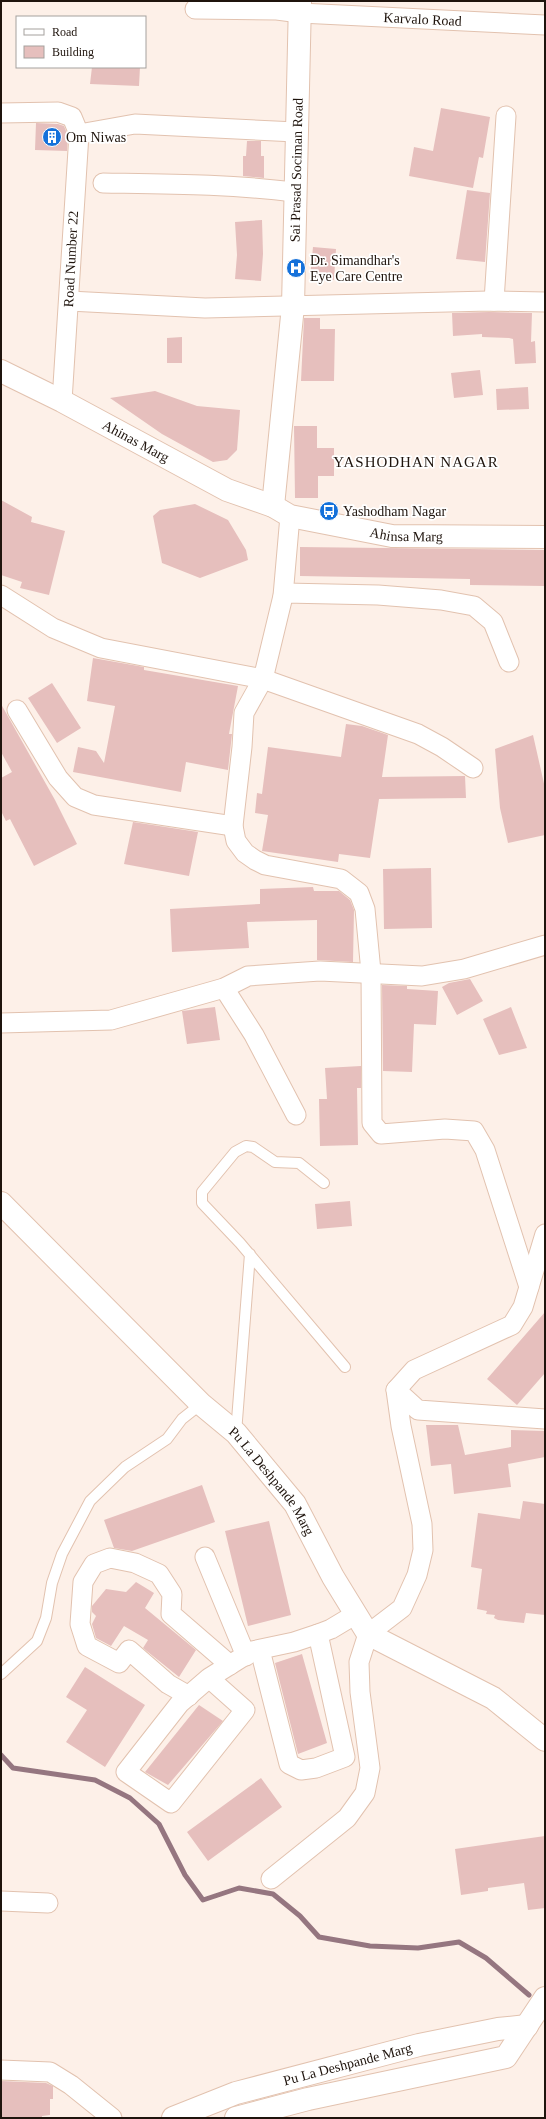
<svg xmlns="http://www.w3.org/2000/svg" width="546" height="2119" font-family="'Times New Roman',serif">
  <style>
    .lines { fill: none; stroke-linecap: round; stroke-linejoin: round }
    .stream { stroke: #957680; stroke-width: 5 }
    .building { fill: #e6bfbd }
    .lane-casing { stroke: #e2c2af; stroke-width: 12 }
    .street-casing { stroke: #e2c2af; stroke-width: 21 }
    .secondary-casing { stroke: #e2c2af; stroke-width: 24 }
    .lane { stroke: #fff; stroke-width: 10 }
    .street { stroke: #fff; stroke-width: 19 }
    .secondary { stroke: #fff; stroke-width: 22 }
    .labels { text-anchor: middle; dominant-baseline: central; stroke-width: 3.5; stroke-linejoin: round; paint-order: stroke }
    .street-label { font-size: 14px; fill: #1f140d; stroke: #fff }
    .poi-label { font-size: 14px; fill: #1f140d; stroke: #fff; text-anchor: start }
    .neighbourhood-label { font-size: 15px; letter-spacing: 1px; fill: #1f140d; stroke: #fff }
  </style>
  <rect width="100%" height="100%" fill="#fdf0e8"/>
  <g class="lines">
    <path class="stream" d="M1 1755 13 1768 95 1780 130 1798 159 1824 185 1875 203 1900 239 1888 273 1894 300 1916 319 1937 370 1946 418 1948 459 1942 486 1958 529 1995"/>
  </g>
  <path class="building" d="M92 67H140L139 86 90 84Z
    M441 108 490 117 483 158 479 157 473 188 409 176 414 147 433 151Z
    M36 123 58 124 64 126 68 136 67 151 35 150Z
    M247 141H261V156H264V178L243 176V156H246Z
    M467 190 490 193 485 262 456 259Z
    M262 220 263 254 261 281 235 279 237 255 235 222Z
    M313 247 336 249 334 280 310 278Z
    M489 312 532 313 531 342 535 341 536 363 515 364 513 339 509 338 482 337V334L453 336 452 313Z
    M304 318H320V329H335L334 381H301Z
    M182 337V363H167V338Z
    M480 370 483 395 454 398 451 373Z
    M528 387 529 409 497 410 496 389Z
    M155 391 197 406 240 410 237 450 227 460 213 462 162 434 110 398Z
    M294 426H317V448H334V476H318V498H295Z
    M1 500 32 517 31 522 65 531 49 595 20 588 22 582 1 575Z
    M195 504 228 520 246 550 248 560 200 578 162 563 153 516 160 510Z
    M300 547 545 550V586L470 585V579L300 576Z
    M93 658 144 667V670L238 686 229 734H232L228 770 186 762 181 792 73 772 78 747 96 751 104 763 115 706 87 701Z
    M52 683 81 728 57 743 28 698Z
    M1 704 55 800 77 844 34 866 10 819 6 821 1 811V778L12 772 1 752Z
    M346 724 362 726 388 735 382 777 465 776 466 798 379 799 370 858 339 854 338 862 262 851 268 815 255 813 257 793 262 794 268 747 341 757Z
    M533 735 545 788V835L508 843 500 808 495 749Z
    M133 822 198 832 189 876 124 864Z
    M431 868 432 928 384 929 383 869Z
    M313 887 314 891H339L350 900 354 910 353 962 317 960V920L247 922 249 948 172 952 170 909 260 904V889Z
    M470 979 483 1001 457 1015 442 987 449 983Z
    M382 985 407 986V989L438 991 436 1025 414 1024 412 1072 383 1071Z
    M215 1007 220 1040 187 1044 182 1011Z
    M511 1007 527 1048 499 1055 483 1019Z
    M361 1066V1088H357L358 1145 320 1146 319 1099H327L325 1068Z
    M350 1201 352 1226 317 1229 315 1204Z
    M545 1312V1373L517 1405 487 1379Z
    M426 1425H458L465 1455 511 1447V1430L545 1431V1457L508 1464 511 1487 454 1494 451 1464 431 1466Z
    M202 1485 215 1522 132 1551 114 1548 104 1520Z
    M523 1501 545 1504V1615L526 1613 524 1623 498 1620 494 1618 495 1615 486 1614 487 1611 477 1609 482 1569 471 1567 478 1513 520 1519Z
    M269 1521 291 1615 248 1626 225 1531Z
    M136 1582 154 1593 145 1608 196 1650 179 1677 143 1648 148 1640 124 1626 111 1646 96 1638 92 1624 96 1616 92 1612V1606L106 1589 126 1592Z
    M302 1654 327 1743 298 1754 275 1663Z
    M85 1667 145 1705 105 1767 66 1742 87 1710 66 1697Z
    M199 1705 223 1721 168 1785 145 1772Z
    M261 1778 282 1807 208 1861 187 1832Z
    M545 1836V1908L528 1910 524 1883 488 1888V1891L461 1895 455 1849Z
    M1 2081 46 2083 53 2086V2099H50V2115L42 2116V2118H1Z"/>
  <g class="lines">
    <g class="lane-casing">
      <path id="lane" d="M324 1183 299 1163 275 1162 253 1147 246 1146 235 1152 202 1192V1203L240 1243 345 1367
        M236 1433 250 1254
        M1 1674 37 1641 46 1618 52 1583 62 1554 90 1501 125 1467 167 1439 182 1419 201 1404"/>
    </g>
    <g class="street-casing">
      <g id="street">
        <path id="s1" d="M195 9 277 10 300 13 545 25"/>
        <path d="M1 113 58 112 72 117 79 134 62 401"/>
        <path d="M79 134 135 124 296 132"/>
        <path d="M103 183C167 184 231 184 294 192"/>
        <path d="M69 301 205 308 489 301 545 302"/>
        <path d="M494 301 506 116"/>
        <path d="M290 516 283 596 263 679 244 713 242 747 233 826 236 841 245 853 255 860 265 865 341 879 359 893 365 909 371 972 372 1123 381 1134 445 1129 474 1131 485 1150 529 1287"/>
        <path d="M1 595 53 628 101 648 263 679 418 734 442 747 473 768"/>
        <path d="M283 596 285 593 378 595 441 600 474 606 493 622 509 662"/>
        <path d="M17 710 58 778 75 797 94 805 233 826"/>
        <path d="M224 988 254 1035 296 1115"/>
        <path d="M1 1023 111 1020 224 988 248 976 320 971 422 976 464 969 545 945"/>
        <path d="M396 1390 414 1370 512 1325 523 1307 545 1234"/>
        <path d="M205 1557 246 1656"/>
        <path d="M260 1650 289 1764 301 1770 316 1768 345 1757 318 1634"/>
        <path d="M209 1678 245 1710 171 1803 126 1772 180 1703 209 1678 252 1651 294 1642 318 1634 331 1629 356 1614"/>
        <path d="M189 1696 168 1684 129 1650 119 1663 87 1646 80 1624 83 1582 94 1564 110 1558 135 1563 159 1574 172 1594 171 1614 230 1665"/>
        <path d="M271 1879 347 1818 365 1793 370 1768 360 1692 359 1662 368 1634 402 1608 417 1575 423 1550 422 1524 401 1426 396 1390 418 1410 545 1419"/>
        <path d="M1 1901 48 1903"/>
        <path d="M1 2070 50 2072 71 2085 112 2118"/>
      </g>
    </g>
    <g class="secondary-casing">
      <g id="secondary">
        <path id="s2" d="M1 371 62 401 227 490 273 506 290 516 392 536 545 537"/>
        <path id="s3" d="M273 506 293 306 300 1"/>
        <path id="s4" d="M1 1203 201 1404 236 1433 295 1504 333 1577 368 1634 493 1698 545 1740"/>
        <path id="s5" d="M173 2118 236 2093 419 2045 498 2029 527 2026"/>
        <path d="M236 2118 308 2099 506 2057 545 1998"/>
      </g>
    </g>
    <use href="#lane" class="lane"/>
    <use href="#street" class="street"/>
    <use href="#secondary" class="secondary"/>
  </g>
  <defs>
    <g id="building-disc" transform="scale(1)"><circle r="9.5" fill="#1571da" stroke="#fff"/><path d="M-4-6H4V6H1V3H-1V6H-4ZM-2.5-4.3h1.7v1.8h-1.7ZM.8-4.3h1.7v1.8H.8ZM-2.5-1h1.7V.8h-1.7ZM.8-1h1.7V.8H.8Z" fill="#fff"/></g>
    <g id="hospital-disc" transform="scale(1)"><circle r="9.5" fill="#1571da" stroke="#fff"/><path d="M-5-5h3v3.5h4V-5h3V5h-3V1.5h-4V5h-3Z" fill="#fff"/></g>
    <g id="bus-disc" transform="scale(1)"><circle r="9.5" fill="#1571da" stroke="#fff"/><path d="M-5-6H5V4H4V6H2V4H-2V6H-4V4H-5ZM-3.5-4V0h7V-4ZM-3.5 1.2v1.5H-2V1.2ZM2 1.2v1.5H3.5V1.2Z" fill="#fff"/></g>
  </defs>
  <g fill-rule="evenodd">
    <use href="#building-disc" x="52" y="137"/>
    <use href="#hospital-disc" x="296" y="268"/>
    <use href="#bus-disc" x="329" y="511"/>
  </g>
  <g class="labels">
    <g class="street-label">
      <text stroke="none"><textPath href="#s1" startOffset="228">Karvalo Road</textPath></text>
      <text stroke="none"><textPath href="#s3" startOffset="337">Sai Prasad Sociman Road</textPath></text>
      <text transform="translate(71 259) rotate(-87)">Road Number 22</text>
      <text stroke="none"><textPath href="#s2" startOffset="152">Ahinas Marg</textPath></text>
      <text stroke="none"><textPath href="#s2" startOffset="442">Ahinsa Marg</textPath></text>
      <text stroke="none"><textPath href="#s4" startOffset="389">Pu La Deshpande Marg</textPath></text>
      <text stroke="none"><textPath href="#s5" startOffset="183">Pu La Deshpande Marg</textPath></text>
    </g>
    <g class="poi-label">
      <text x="66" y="137">Om Niwas</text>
      <text x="310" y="260">Dr. Simandhar's<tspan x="310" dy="16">Eye Care Centre</tspan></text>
      <text x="343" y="511">Yashodham Nagar</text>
    </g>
    <g class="neighbourhood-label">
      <text x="416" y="462">YASHODHAN NAGAR</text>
    </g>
  </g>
  <rect width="546" height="2119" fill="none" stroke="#1f140d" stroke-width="4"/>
  <rect x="16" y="16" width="130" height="52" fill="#ffffff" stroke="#a5a19e"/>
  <rect x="24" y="29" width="20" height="6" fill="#ffffff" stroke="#a5a19e"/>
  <text x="52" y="36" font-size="12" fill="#1f140d">Road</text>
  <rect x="24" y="46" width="20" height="12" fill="#e6bfbd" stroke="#a5a19e"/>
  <text x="52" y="56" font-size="12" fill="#1f140d">Building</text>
</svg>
